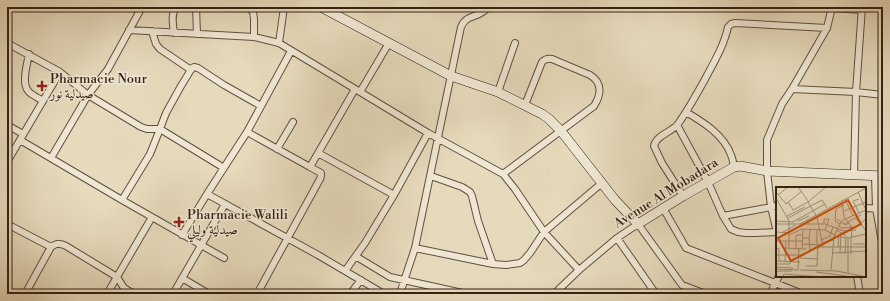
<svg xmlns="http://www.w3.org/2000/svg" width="890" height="301" font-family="'Libre Bodoni',Amiri,serif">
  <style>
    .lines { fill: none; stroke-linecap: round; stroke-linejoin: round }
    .street-casing { stroke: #614f3f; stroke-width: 8 }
    .secondary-casing { stroke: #352115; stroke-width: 10 }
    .street { stroke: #efe7d3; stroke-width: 6 }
    .secondary { stroke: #efe7d3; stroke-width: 9 }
    .poi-dot { fill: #8f2418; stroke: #efe7d3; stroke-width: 1.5 }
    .labels { text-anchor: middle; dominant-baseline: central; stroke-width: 3; stroke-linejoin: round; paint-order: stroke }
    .poi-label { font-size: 13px; fill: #352115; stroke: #efe7d3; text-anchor: start }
    .street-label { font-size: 13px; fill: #352115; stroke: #efe7d3 }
    .inset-road { fill: none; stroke: #9f9079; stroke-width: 1 }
    .view { fill: #cd510d; fill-opacity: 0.15; stroke: #cd510d; stroke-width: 2 }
    .inset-edge { fill: none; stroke: #352115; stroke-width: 2 }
  </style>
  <rect width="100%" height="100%" fill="#e6dabc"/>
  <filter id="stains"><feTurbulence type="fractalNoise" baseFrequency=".005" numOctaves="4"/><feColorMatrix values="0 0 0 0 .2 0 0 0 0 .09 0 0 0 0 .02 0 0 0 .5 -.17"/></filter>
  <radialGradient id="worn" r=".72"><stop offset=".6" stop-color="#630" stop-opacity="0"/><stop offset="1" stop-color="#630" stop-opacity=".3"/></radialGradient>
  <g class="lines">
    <g class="street-casing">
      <path id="street" d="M196 7 197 34
        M248 7 253 12 254 19V37
        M832 8 862 10
        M129 30 254 37 279 43 428 133 503 174 515 189 544 232 579 270
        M152 31 156 44 160 49 191 70
        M174 33C173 25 170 11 178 7
        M7 43 60 72 88 95 141 127 147 129H160L224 168
        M279 43 284 7
        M29 54C27 65 21 84 29 92 33 96 39 98 43 101
        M792 89 856 92 883 95
        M360 92 389 43
        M498 92 515 43
        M686 112C703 122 724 135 731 155 733 159 733 163 734 167
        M7 125 23 134
        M677 125 708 182 723 216 731 229 738 232 746 233H756L777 232
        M247 132 310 167 355 89
        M20 140 122 200 224 258
        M277 149 293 122
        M318 153 394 195
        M51 158 88 95 108 69 142 7
        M7 162 60 72
        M503 174 594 106C601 95 603 83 590 75L552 59C548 58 545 59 542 62L525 105
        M854 175 856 92 862 7
        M431 176 462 187 470 192 472 196 478 221 493 264
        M875 176 876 208 883 248
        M207 194 318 255 384 294
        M683 196 662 163 654 146C656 135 672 132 678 124 688 110 696 95 704 81 713 64 724 46 728 27L731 24 735 23 827 28
        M122 200 150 154 158 134 166 113 181 86 192 68 194 67 198 68 224 85 261 106
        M663 208 686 248 775 283 803 294
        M865 208 883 209
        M723 216 777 206
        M7 224 51 247
        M777 232 771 207 767 171V140L782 104 792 89 827 28 832 7
        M182 235 207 194 247 132 291 51
        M617 238 656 294
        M415 248 493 264 506 265 520 263 524 260 530 253 544 232 602 183
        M357 257 390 277 467 294
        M345 271 365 243 394 195 428 133
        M857 276 860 294
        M182 278 209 294
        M25 294 51 247C57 243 58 243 66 246L117 277 124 288 134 294
        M107 294 152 217
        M173 294 225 204
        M257 294 320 179 321 176V173L310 167
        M350 294 361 280
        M400 294 404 281 415 248 461 27C467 13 479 19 488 7
        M554 294 579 270 617 238 638 224 682 285 706 294
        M619 294H624
        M770 294 779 276"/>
    </g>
    <g class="secondary-casing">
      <path id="secondary" d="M321 7 451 76 498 92 542 114 549 119 561 131 615 200 638 224 683 196 734 167 740 166 767 171 883 176"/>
    </g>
    <use href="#street" class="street"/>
    <use href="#secondary" class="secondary"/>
  </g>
  <g class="poi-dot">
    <path d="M40 80h4v4h4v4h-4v4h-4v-4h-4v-4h4z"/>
    <path d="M177 216h4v4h4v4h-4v4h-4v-4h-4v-4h4z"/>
  </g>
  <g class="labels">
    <g class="poi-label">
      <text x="50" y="79">Pharmacie Nour<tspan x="50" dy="15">صيدلية نور</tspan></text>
      <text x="187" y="215">Pharmacie Walili<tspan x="187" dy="15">صيدلية وليلي</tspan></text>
    </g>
    <g class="street-label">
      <text transform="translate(666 193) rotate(-32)">Avenue Al Mobadara</text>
    </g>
  </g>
  <g transform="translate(776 187)">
    <rect width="90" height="90" fill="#e6dabc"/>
    <path class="inset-road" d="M23 1 32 14M0 5 10 17 26 4M2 8 12 0M0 11 13 34V61M69 12 77 29M66 13 68 30 75 39 76 51M12 15 17 23 32 15M68 24 90 15M83 26 77 14 83 12M11 29 29 20M12 31 46 13 51 21M80 31 90 44M61 32 69 38 73 36M0 34 17 35 49 17M22 34 33 29M0 37H49L68 44 80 43M24 37 90 1M48 37V32H53L49 43M64 37 59 34 60 22 68 18M68 37 85 28M63 39 66 41 80 40 90 32M61 43 72 51M0 45 13 46M7 45 20 38M13 48 26 42 49 43 59 48M65 50 70 51 69 67M27 51H33L34 43M33 51 34 65M72 51 90 47M75 51V67M45 53 54 49 57 40M0 54H27M46 56 58 53M26 57 46 58M41 57V43M77 57H90M42 60H90M47 60 41 30 32 15 50 0M62 60 63 48 65 47M0 61 3 62V74M9 61 30 62M20 61V48H27M26 61 27 43M57 66 90 64M64 67 65 46M0 68H28M24 71 41 72M0 74 24 75M9 74 10 54M0 77H14V74M30 79H41L42 57M0 80 17 81M0 82 22 83M22 83 23 61M24 83 61 84 90 90M55 83 58 50 62 40 67 33 90 23 82 5M0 84H16M40 85 77 90M72 86V51M7 90 8 87 45 90"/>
    <path class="view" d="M72 13 85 37 15 74 2 51Z"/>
    <rect width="90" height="90" class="inset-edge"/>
  </g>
  <rect width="890" height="301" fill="none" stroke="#e6dabc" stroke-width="24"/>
  <rect x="8" y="8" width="874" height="285" fill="none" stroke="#352115" stroke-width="2"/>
  <rect x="12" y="12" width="866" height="277" fill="none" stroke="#352115"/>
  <rect width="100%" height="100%" filter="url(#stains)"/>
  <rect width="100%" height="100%" fill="url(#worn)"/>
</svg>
